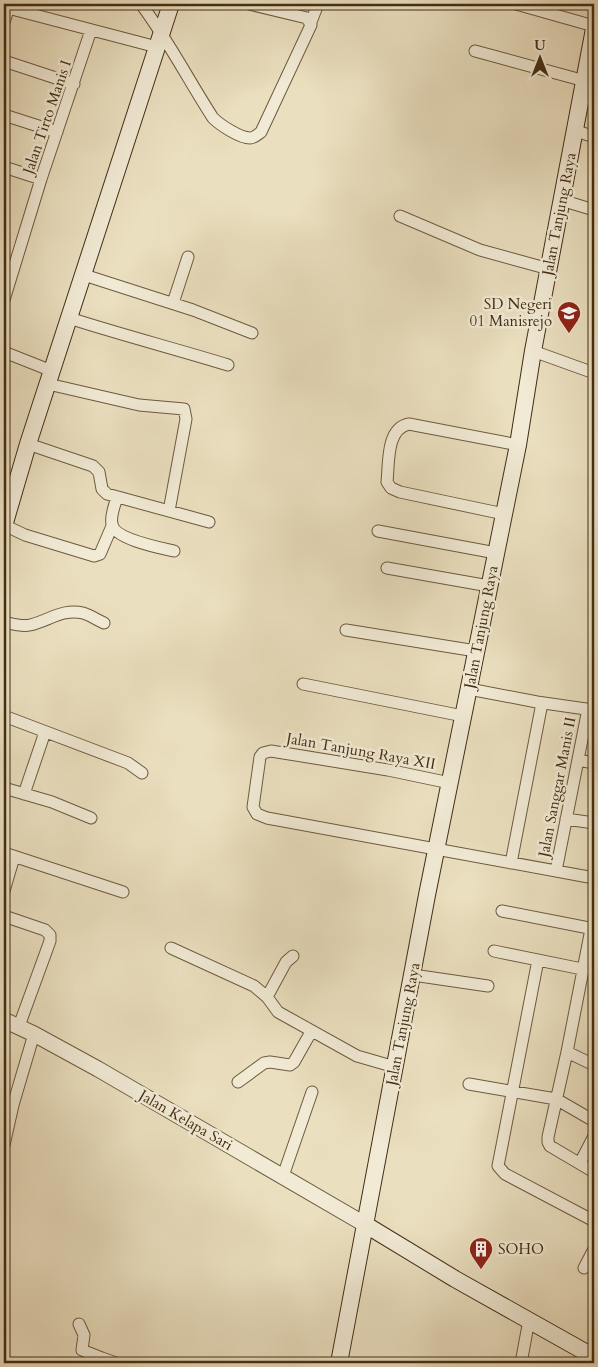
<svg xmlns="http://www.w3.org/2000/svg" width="598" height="1367" font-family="Cardo,serif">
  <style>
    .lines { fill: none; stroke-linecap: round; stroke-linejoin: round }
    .minor-casing { stroke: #6d5a3f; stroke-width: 13 }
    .tertiary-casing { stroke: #6d5a3f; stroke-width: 17 }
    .secondary-casing { stroke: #432e14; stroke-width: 18 }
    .minor { stroke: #f1ead5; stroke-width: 11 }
    .tertiary { stroke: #f1ead5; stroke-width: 15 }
    .secondary { stroke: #f1ead5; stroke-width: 16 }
    .labels { text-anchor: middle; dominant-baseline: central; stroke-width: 5; stroke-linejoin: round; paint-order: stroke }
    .street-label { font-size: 15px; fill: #432e14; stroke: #f1ead5 }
    .poi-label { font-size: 15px; fill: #432e14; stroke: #f1ead5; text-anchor: end }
  </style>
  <rect width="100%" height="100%" fill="#eadfbf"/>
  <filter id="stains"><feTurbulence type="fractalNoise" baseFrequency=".004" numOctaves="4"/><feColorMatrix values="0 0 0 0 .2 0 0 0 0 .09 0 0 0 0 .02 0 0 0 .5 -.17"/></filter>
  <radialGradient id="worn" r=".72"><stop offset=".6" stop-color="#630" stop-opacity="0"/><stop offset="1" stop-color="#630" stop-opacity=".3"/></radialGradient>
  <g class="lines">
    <g class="minor-casing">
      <path id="minor" d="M141 4C168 40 189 81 213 118 220 125 240 138 250 138 254 138 257 135 261 132L311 25 307 18 249 4
        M516 4 594 26
        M8 8 157 47
        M4 22 10 4
        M311 22 318 4
        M475 51 585 81
        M4 61 74 84
        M4 115 57 132
        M574 130 594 137
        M4 167 41 179
        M561 200 594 210
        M400 216 480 250 549 269
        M84 275 193 310 252 333
        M4 300 41 179 91 30
        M173 303 188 257
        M69 318C122 335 176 349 228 365
        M533 351 594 373
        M4 352 52 371
        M48 384 139 405 184 409 186 419 169 511
        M28 444 93 466 99 472 102 489 107 494 209 522
        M117 497C115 505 110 515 112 524 114 539 161 548 174 551
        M504 514 400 492 391 488 387 482C389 464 386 428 409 424L518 445
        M4 525 25 535 94 556 100 554 112 526
        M378 531 496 553
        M387 568 489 586
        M4 622C13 624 21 627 30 625 48 621 63 608 83 613 90 615 97 620 104 623
        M346 630 476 651
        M303 684 463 716
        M469 689 537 702 593 710
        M4 716 128 763 142 773
        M578 760 594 763
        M450 783 388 770 271 751 263 753 260 757 253 807 257 814 267 818 594 878
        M4 788 52 802 91 818
        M24 794 45 732
        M566 819 594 823
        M4 853 123 892
        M511 863 542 703
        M556 871 588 709
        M4 891 14 857
        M502 911 594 929
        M4 916 45 930 50 935V941L19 1026
        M591 929 567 1052 548 1137V1142L550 1146 594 1172
        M171 948 254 986 267 997 278 1012 357 1056 395 1067
        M494 951 582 969
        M538 960 498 1166 505 1174 594 1221
        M413 975 488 986
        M267 997 286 962 293 956
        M567 1052 594 1065
        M238 1082 264 1063 270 1062 290 1065 294 1062 311 1032
        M469 1084 556 1099 594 1121
        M4 1145 13 1105 34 1034
        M580 1163 594 1136
        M283 1176 312 1092
        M584 1268 594 1249
        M79 1324 84 1335 82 1350 102 1358
        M100 1363 102 1358 116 1363
        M521 1363 529 1320"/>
    </g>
    <g class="tertiary-casing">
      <path id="tertiary" d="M4 1020 34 1034 98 1069 366 1225"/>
    </g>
    <g class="secondary-casing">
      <path id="secondary" d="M4 526 28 444 171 4
        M366 1225 455 1279 594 1357
        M339 1363 427 895 518 445 533 351 594 29"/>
    </g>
    <use href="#minor" class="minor"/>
    <use href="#tertiary" class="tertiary"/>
    <use href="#secondary" class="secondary"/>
  </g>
  <defs>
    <g id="school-pin" transform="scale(1.25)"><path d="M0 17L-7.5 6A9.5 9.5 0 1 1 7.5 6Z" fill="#8f2418" stroke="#f1ead5"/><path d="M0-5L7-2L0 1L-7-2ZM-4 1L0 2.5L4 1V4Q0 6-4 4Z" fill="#fff"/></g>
    <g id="building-pin" transform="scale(1.25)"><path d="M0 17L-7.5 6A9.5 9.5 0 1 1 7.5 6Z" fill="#8f2418" stroke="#f1ead5"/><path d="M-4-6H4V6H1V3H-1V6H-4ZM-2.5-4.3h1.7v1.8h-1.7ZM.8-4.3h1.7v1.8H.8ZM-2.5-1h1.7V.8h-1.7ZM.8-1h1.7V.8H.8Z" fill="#fff"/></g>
  </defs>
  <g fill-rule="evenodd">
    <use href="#school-pin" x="569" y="313"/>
    <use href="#building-pin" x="481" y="1249"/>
  </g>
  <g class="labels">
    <g class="street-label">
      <text transform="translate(47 117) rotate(-71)">Jalan Tirto Manis I</text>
      <text transform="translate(559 214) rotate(-79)">Jalan Tanjung Raya</text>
      <text transform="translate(481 627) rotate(-79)">Jalan Tanjung Raya</text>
      <text transform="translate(361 751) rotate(10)">Jalan Tanjung Raya XII</text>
      <text transform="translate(557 787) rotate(-79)">Jalan Sanggar Manis II</text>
      <text transform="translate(403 1024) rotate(-79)">Jalan Tanjung Raya</text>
      <text transform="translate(186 1120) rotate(30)">Jalan Kelapa Sari</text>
    </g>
    <g class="poi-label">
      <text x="552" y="304">SD Negeri<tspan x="552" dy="17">01 Manisrejo</tspan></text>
      <text x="498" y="1249" text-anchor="start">SOHO</text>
    </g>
  </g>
  <rect width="598" height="1367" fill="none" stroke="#eadfbf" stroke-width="20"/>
  <rect x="5" y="5" width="588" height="1357" fill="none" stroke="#432e14" stroke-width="2.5"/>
  <rect x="10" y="10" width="578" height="1347" fill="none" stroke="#432e14"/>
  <g transform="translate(540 58)" stroke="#f1ead5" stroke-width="4" paint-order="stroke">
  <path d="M0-4L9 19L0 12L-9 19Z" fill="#432e14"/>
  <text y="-8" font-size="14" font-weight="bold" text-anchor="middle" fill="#432e14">U</text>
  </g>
  <rect width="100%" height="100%" filter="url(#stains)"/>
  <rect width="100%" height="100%" fill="url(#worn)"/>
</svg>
